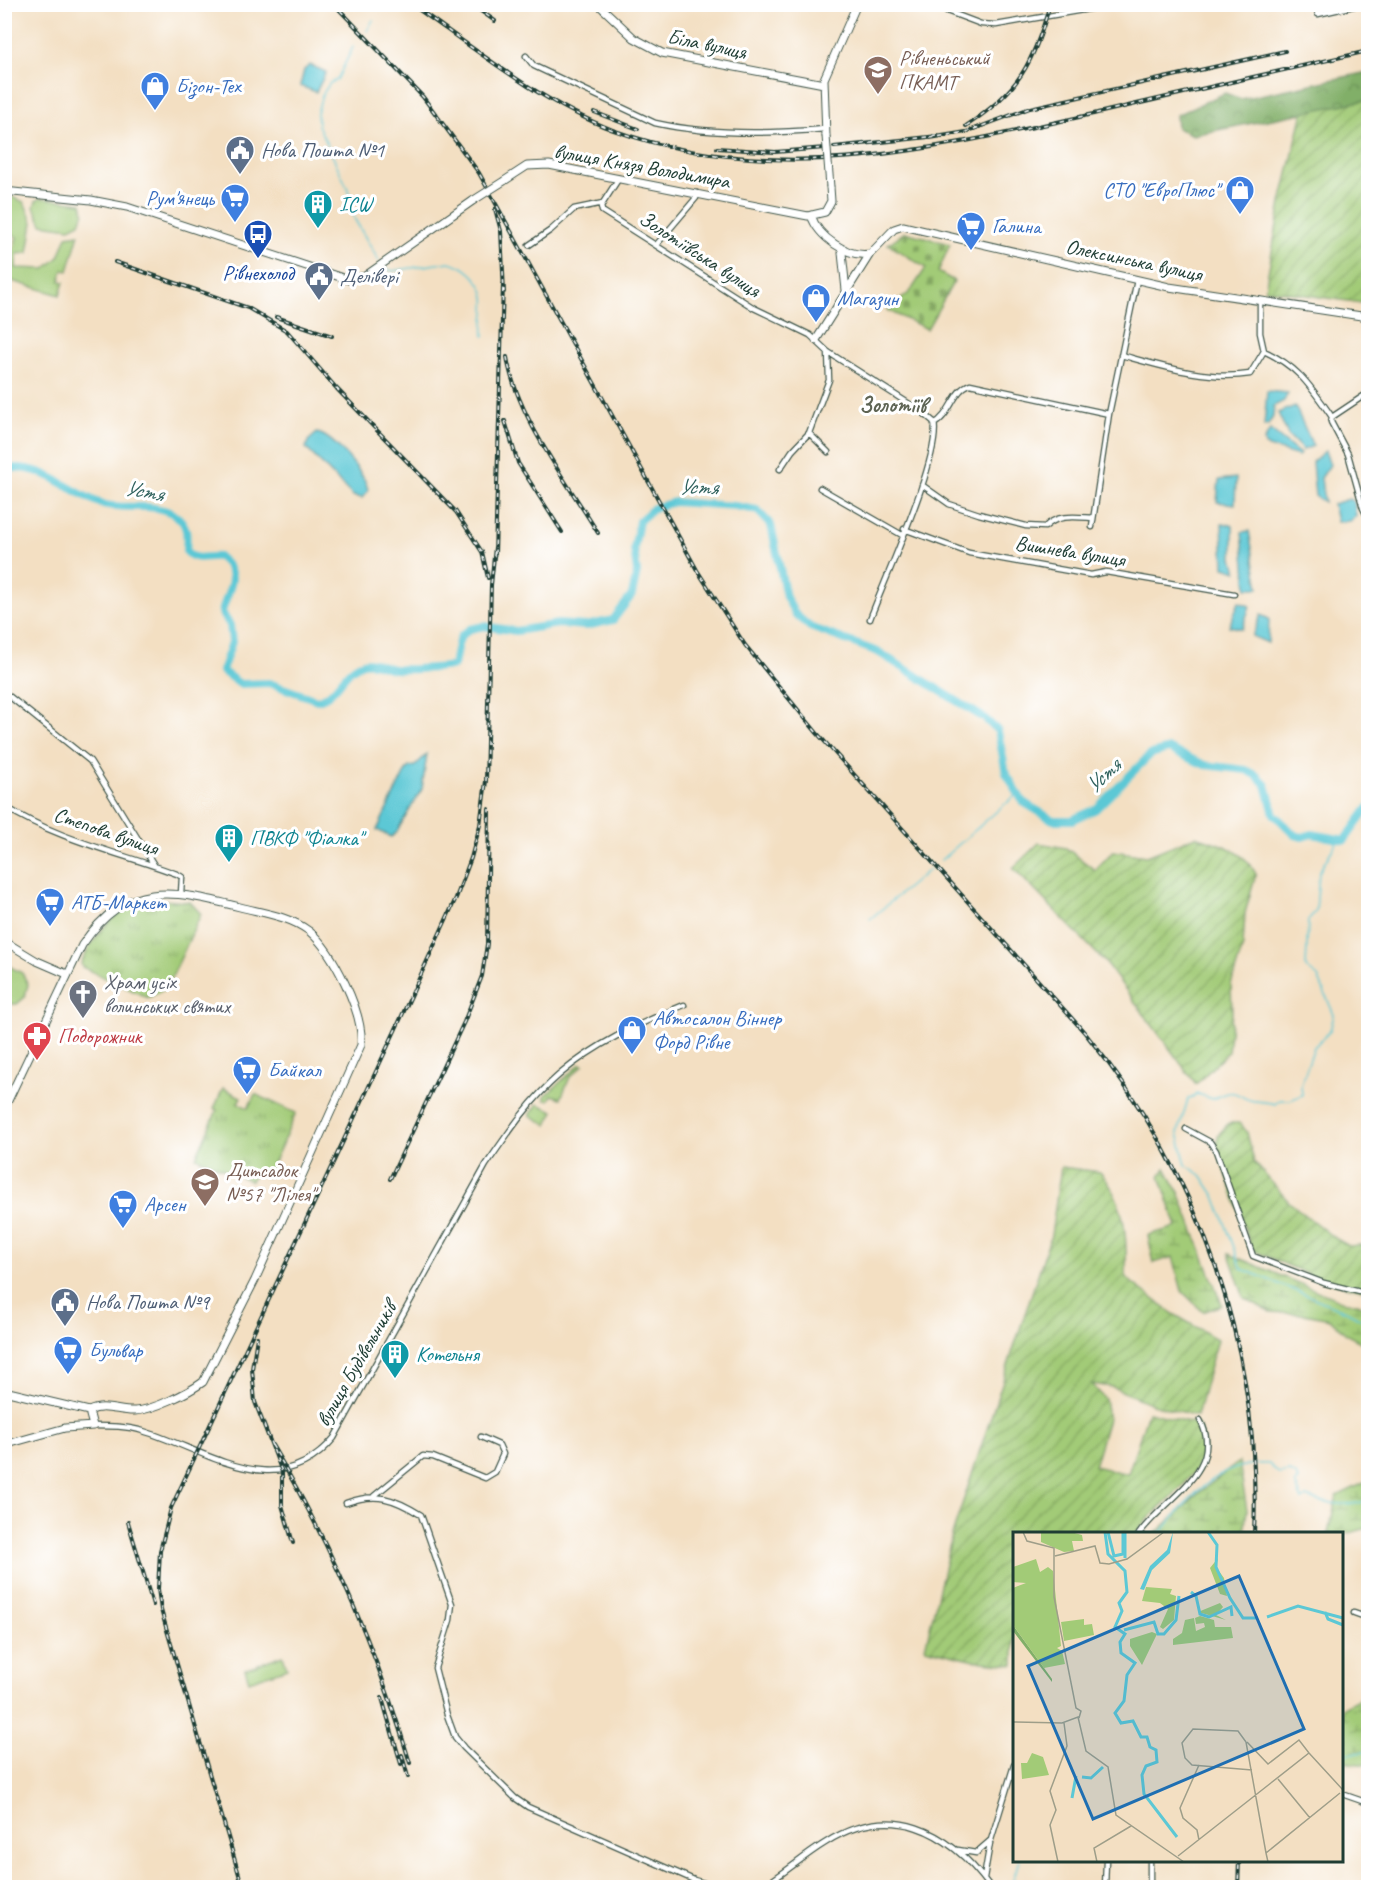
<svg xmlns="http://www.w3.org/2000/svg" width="1373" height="1892" font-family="Caveat,sans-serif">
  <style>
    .grass { fill: #a2cb77; stroke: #608456; stroke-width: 1.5 }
    .forest { fill: url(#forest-crowns); stroke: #50764e; stroke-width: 1.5 }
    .wetland { fill: url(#wetland-marsh); stroke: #608456; stroke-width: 1.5 }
    .cemetery { fill: url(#cemetery-stones); stroke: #608456; stroke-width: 1.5 }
    .park { fill: url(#park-tufts); stroke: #608456; stroke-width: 1.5 }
    .garden { fill: url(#garden-furrows); stroke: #608456; stroke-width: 1.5 }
    .water { fill: #5cc8d5; stroke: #3e8284; stroke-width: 1.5 }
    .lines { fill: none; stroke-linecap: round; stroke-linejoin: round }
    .stream { stroke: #5cc8d5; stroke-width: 1.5 }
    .river { stroke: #5cc8d5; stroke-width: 8 }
    .street-casing { stroke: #3f5549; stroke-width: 7 }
    .secondary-casing { stroke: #3f5549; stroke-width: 9 }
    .street { stroke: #fff; stroke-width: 4.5 }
    .secondary { stroke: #fff; stroke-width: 7 }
    .rail-casing { stroke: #1f3d34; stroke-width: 4 }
    .rail { stroke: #fff; stroke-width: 1.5; stroke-dasharray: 4.5; stroke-linecap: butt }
    .secondary-bridge-casing { stroke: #3f5549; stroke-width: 9; stroke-linecap: butt }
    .secondary-bridge { stroke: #fff; stroke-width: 7 }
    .labels { text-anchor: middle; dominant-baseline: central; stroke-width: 6; stroke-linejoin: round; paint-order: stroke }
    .street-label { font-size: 21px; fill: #1f3d34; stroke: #fff }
    .education-label { font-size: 21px; fill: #785e54; stroke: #fff; text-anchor: start }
    .shop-label { font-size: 21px; fill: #366cbe; stroke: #fff; text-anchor: start }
    .service-label { font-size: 21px; fill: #4e5e75; stroke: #fff; text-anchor: start }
    .culture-label { font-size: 21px; fill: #0d838f; stroke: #fff; text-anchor: start }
    .transit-label { font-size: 21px; fill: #164399; stroke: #fff }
    .worship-label { font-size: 21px; fill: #5b616d; stroke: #fff; text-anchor: start }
    .health-label { font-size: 21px; fill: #be3a42; stroke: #fff; text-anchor: start }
    .neighbourhood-label { font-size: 22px; font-weight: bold; fill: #5e6454; stroke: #fff }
    .water-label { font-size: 22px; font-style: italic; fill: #2e605c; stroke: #fff }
    .inset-river { fill: none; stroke: #5cc8d5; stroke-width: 3 }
    .inset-road { fill: none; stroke: #9e9e89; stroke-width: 1.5 }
    .view { fill: #1f6fb2; fill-opacity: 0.15; stroke: #1f6fb2; stroke-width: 3 }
    .inset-edge { fill: none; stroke: #1f3d34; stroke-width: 3 }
  </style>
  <defs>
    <pattern id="forest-crowns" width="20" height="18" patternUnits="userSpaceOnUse" patternTransform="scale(1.5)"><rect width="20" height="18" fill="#81af68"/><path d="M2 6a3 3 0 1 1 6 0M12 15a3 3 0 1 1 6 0" fill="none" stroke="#699056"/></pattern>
    <pattern id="wetland-marsh" width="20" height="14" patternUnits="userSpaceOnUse" patternTransform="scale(1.5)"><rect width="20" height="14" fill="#a2cb77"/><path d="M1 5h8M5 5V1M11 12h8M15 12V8" fill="none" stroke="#83a662"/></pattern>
    <pattern id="cemetery-stones" width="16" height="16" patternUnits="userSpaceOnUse" patternTransform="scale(1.5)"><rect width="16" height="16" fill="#a2cb77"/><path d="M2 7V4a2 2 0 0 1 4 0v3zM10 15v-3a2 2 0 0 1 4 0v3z" fill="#83a662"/></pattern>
    <pattern id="park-tufts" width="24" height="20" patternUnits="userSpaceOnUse" patternTransform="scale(1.5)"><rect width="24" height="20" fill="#a2cb77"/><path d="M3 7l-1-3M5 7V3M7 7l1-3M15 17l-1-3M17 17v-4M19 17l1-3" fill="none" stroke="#83a662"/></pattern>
    <pattern id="garden-furrows" width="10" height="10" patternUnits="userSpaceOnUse" patternTransform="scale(1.5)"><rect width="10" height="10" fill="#a2cb77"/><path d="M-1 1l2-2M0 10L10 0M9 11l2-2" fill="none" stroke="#83a662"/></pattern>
  </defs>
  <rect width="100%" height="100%" fill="#fff"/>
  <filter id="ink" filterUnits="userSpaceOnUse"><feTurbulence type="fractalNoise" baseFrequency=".0167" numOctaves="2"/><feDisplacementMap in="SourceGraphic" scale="12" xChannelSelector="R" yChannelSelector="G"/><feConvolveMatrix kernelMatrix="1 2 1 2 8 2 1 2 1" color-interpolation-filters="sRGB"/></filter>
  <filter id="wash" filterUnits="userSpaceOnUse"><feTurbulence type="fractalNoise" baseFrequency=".008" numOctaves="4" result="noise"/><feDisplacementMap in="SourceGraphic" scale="24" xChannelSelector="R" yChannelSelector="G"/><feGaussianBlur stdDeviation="1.35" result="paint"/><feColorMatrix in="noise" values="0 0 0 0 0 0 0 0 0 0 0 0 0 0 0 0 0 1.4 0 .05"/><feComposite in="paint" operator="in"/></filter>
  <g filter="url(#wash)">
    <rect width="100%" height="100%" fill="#f3dfc2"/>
    <path class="grass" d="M5 194 24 202 33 222 28 253 17 254 16 268 45 269 59 257 67 236 79 234 68 271 63 270 60 281 64 282 60 295 5 279 17 237 5 233Z
      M41 198 82 203 84 212 80 223 70 228 42 224 34 207 36 201Z
      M5 964 22 973 28 984 25 997 17 1004H5Z
      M580 1064 583 1065 570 1077 561 1098 552 1095 549 1100H545V1096Z
      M538 1104 554 1111 547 1125 530 1115Z
      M283 1655 287 1668 249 1681 245 1669Z"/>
    <path class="forest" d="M1368 72V100L1193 135 1177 128 1176 115 1225 93 1241 99Z"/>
    <path class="wetland" d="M1165 1168 1179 1192 1222 1305 1203 1312 1182 1291 1173 1257 1154 1263 1148 1235 1177 1227 1160 1176Z
      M1229 1254 1346 1303H1358L1368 1309V1346L1347 1335 1330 1319 1304 1314 1271 1312 1244 1298Z
      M1239 1462 1247 1510 1244 1533H1156L1200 1492Z
      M1368 1481V1528L1342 1535 1328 1533 1337 1496Z
      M1368 1693V1765L1342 1762V1708Z"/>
    <path class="cemetery" d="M905 232 950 244 938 272 954 281 927 329 887 310 910 292 926 268 888 244Z"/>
    <path class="park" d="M161 900 190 902 201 914 167 988 148 998 82 967 81 963C98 928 120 903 161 900Z
      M223 1088 241 1097 238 1103 248 1108 255 1094 296 1113 267 1177 256 1171 251 1181 196 1157 217 1110 214 1109Z"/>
    <path class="garden" d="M1368 100V304L1265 289 1281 203 1303 112Z
      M1196 836C1221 844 1244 850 1256 874L1245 913 1243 946 1231 985 1232 1013 1228 1052 1196 1084 1105 962 1013 868 1039 843 1066 848 1095 870 1113 851 1147 856Z
      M1229 1123H1240L1247 1132 1254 1162 1289 1202 1333 1237 1349 1246 1368 1244V1291L1324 1281 1252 1250 1217 1147 1218 1135Z
      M1061 1167 1100 1172C1127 1202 1127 1240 1126 1278L1172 1313 1217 1339 1197 1416 1152 1404 1112 1387 1092 1384 1105 1399 1108 1419 1094 1466 1128 1474 1148 1412 1197 1424C1227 1465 1154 1506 1136 1533L1014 1534V1665L983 1662 925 1648 952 1535 1051 1235Z"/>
    <path class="water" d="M310 65 326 72 316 92 300 86 304 70Z
      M1267 391 1288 393 1284 401 1274 406 1273 417 1268 425 1264 426Z
      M1295 406 1313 446 1303 450 1288 435 1278 413Z
      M1270 430 1300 454 1298 456 1265 446 1264 441Z
      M317 433C332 435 367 475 368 491L362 498 353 496 306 448 308 441Z
      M1325 451 1330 465 1321 478 1324 502 1315 496 1312 462Z
      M1236 478 1235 504 1217 502 1219 480Z
      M1349 499 1354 502 1356 516 1350 521 1337 522 1333 504Z
      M1222 524 1233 525V558L1237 571 1224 567Z
      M1249 531 1259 588H1247L1242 532Z
      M1239 602 1250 606 1242 629 1229 626Z
      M1261 615 1269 619 1268 643 1252 636Z
      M427 754 422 789 396 833 391 837 377 830 404 774 409 767 415 766Z"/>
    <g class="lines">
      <path class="stream" d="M378 9 380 4
        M367 31 373 20
        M353 47 337 80 330 83 322 95 317 113 318 125 348 189 354 218 379 261
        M385 268 392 271 449 262C465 265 482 280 485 297 487 310 482 323 484 336
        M1007 803 1018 793
        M1338 840 1319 872 1316 911 1308 920 1306 968 1318 977 1334 1015 1330 1031 1314 1047 1301 1085 1302 1095 1290 1100H1280L1275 1104C1268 1102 1262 1102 1255 1101 1236 1099 1239 1084 1213 1099L1198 1094 1188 1099 1178 1133 1186 1165 1201 1175 1215 1196 1242 1269 1346 1311 1368 1323
        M941 860 1005 804
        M870 919 930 869
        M1160 1534C1189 1498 1218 1461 1269 1464L1279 1474 1290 1472 1296 1475 1298 1480 1295 1483 1302 1500 1306 1497C1322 1504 1353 1507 1368 1500
        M1342 1754 1368 1752
        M1011 1888 1019 1860"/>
      <path class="river" d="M4 469C43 462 69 492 102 504 125 511 153 501 175 515 189 524 187 537 186 551 196 563 206 555 219 557 244 577 226 589 222 613L230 625 232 642 222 671 240 684 269 683 317 700C338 696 343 669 363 663 375 660 384 668 395 669 403 670 450 668 454 665L458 644 461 636 470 629 484 626 516 631 558 624 586 626 613 620 632 595 637 572 634 549 639 521 654 508 674 502 735 506 757 510 771 525 786 597 795 614 810 627 878 652 984 718 998 731 1006 773 1023 802 1053 820H1072L1096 809 1151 754 1169 749 1205 765 1246 770 1256 775 1266 785 1274 814 1295 835 1302 837 1312 834 1345 840 1368 808"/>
    </g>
  </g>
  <g filter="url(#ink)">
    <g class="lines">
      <g class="street-casing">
        <path id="street" d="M928 4 981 24 996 25 1118 4
          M1315 4 1318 14 1362 4
          M526 56 534 66 655 123C709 135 770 134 825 129
          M619 178 601 206 602 211 754 308 810 335 828 352 922 412 934 422C942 455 884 581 870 619
          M657 244 696 198 697 193
          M529 245 551 230 574 209 603 203
          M1264 351C1299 367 1311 387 1332 417L1331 422 1348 454 1363 508 1368 518
          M1121 355C1161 366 1208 381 1250 374L1264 351 1260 333V300
          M1332 417 1368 393
          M934 424C951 415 953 390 970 384L1109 414
          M809 433 828 452
          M780 469 792 451 809 433 829 380 828 352
          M922 485 949 504 979 514 1026 526 1045 527C1058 514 1075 517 1093 518
          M820 488 902 535
          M1092 527 1109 414 1137 280
          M904 529 969 553 1091 575 1106 572 1234 594
          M4 692 90 761 154 865
          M4 806C56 839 120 853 177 874L182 877 181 893
          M1186 1129 1210 1142 1216 1151 1253 1256 1324 1283 1368 1294
          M93 1426C110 1426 127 1426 143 1431 207 1450 278 1506 334 1438L486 1165C508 1133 530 1100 559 1075 595 1044 640 1023 684 1005
          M374 1496 423 1456 433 1457 485 1478 495 1472 503 1454 499 1445 481 1437
          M346 1503C376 1492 394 1498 421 1515L452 1604 450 1620 435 1668 447 1715 455 1737 464 1748 515 1798 528 1807 694 1880 721 1888
          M1139 1534C1162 1500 1227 1470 1200 1420
          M1354 1613 1368 1618
          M1342 1794 1368 1803
          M958 1850 976 1853 991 1840 1014 1765
          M1150 1860V1888
          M984 1878 990 1843
          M760 1888C783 1875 802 1857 825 1843 891 1801 948 1829 991 1888
          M1105 1888 1106 1860"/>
      </g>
      <g class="secondary-casing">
        <path id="secondary" d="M598 4 634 38 662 53 824 84
          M826 136 824 79 857 4
          M504 181 527 166 549 165 808 216 825 212 831 201 830 187
          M4 191 91 200 127 207 349 280 365 276 474 200
          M811 215C818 237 848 258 870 254L894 229 903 226 1169 287 1368 317
          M844 249 842 253 846 290
          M816 340 870 254
          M4 941 37 961 67 974
          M4 1109 82 945C127 879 172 890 240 907 263 913 289 916 309 931 333 951 364 1013 361 1045L255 1280 203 1382C188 1393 153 1410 135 1411 119 1412 104 1403 89 1411
          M4 1391 89 1411
          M4 1445 65 1428 93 1426 89 1411"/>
      </g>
      <use href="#street" class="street"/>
      <use href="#secondary" class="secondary"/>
      <g class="rail-casing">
        <path id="rail" d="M334 4 423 97 479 173 697 570 745 645 817 733 1085 1033C1201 1175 1262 1349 1254 1534
          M411 4C475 49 540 102 613 130 775 189 940 148 1102 112 1191 91 1279 71 1368 51
          M471 4 495 21
          M4 15 14 4
          M594 112 638 129
          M966 126C1019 91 1033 64 1050 4
          M930 138 966 132 1030 108 1285 51
          M834 147 938 136
          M717 148 775 152 825 148
          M495 209 501 231 504 292
          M115 262 248 308 287 331 337 389 456 512 482 552 488 578
          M276 317 332 336
          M507 357C516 415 567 482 598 533
          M505 421 518 463 562 532
          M495 554 503 284
          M390 1179 464 1022 482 976 487 944 489 809
          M257 1337 252 1369 255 1402 282 1472V1505L293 1543
          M272 1445C331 1544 377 1652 410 1763
          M128 1522 153 1605
          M382 1698 401 1764
          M402 1755 408 1777
          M243 1888 161 1610 158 1589 160 1551 171 1508 394 1033 456 898 471 858 480 825 486 781 491 585 495 547
          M1238 1888 1239 1860"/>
      </g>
      <use href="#rail" class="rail"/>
      <g class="secondary-bridge-casing">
        <path id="secondary-bridge" d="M826 136 830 187
          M474 200 504 181"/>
      </g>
      <use href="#secondary-bridge" class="secondary-bridge"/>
    </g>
  </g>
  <defs>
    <g id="school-pin" transform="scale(1.5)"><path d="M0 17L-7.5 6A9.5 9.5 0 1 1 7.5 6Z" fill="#8d6e63" stroke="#fff"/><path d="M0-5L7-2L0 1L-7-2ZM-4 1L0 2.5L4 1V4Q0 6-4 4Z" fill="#fff"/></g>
    <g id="shop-pin" transform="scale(1.5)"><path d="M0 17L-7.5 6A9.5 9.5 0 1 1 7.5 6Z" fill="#3f7fe0" stroke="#fff"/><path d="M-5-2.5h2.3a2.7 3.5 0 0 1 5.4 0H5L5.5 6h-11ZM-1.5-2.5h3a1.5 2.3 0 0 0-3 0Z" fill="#fff"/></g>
    <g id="civic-pin" transform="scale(1.5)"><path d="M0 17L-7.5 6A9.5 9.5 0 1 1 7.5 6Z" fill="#5c6f8a" stroke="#fff"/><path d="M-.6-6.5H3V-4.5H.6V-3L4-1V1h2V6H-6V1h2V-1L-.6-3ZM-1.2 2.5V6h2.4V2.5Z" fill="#fff"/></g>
    <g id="supermarket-pin" transform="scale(1.5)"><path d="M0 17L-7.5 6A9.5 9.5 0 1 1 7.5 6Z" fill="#3f7fe0" stroke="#fff"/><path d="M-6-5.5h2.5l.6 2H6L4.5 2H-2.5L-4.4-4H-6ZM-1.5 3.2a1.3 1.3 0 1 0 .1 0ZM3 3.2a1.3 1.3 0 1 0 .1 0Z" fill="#fff"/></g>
    <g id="building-pin" transform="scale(1.5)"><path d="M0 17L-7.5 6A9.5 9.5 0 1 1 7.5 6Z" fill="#0f9aa8" stroke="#fff"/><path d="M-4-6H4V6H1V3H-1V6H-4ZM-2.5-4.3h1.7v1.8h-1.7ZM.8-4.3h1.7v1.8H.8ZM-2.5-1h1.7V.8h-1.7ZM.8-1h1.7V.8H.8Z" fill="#fff"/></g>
    <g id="bus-pin" transform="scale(1.5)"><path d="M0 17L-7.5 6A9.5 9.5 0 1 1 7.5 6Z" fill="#1a4fb4" stroke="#fff"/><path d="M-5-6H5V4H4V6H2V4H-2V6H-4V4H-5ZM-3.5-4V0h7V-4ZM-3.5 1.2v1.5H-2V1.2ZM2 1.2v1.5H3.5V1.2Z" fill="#fff"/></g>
    <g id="church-pin" transform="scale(1.5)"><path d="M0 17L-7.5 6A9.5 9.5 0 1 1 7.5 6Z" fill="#6b7280" stroke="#fff"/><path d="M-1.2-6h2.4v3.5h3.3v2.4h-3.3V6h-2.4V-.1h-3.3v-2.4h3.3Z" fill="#fff"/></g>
    <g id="pharmacy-pin" transform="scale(1.5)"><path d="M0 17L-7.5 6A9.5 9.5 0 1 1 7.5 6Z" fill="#e0444e" stroke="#fff"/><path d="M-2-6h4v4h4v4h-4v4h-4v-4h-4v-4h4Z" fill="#fff"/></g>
  </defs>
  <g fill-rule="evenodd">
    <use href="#school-pin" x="878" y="70"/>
    <use href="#shop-pin" x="155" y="86"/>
    <use href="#civic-pin" x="240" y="150"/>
    <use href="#shop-pin" x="1240" y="190"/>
    <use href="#supermarket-pin" x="235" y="198"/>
    <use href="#building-pin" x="318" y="204"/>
    <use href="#supermarket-pin" x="971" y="226"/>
    <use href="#bus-pin" x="258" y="234"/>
    <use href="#civic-pin" x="319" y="276"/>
    <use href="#shop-pin" x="816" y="298"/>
    <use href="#building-pin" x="229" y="838"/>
    <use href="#supermarket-pin" x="50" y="902"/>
    <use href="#church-pin" x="83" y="994"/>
    <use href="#shop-pin" x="632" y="1030"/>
    <use href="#pharmacy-pin" x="37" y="1036"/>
    <use href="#supermarket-pin" x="247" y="1070"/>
    <use href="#school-pin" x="205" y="1182"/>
    <use href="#supermarket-pin" x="123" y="1204"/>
    <use href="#civic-pin" x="65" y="1302"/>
    <use href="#supermarket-pin" x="68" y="1350"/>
    <use href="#building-pin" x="395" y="1354"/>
  </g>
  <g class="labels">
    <g class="street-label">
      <text transform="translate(707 44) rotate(12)">Біла вулиця</text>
      <text transform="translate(642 166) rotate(10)">вулиця Князя Володимира</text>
      <text transform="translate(700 254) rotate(33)">Золотіївська вулиця</text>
      <text transform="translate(1134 260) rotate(12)">Олексинська вулиця</text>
      <text transform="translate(1070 551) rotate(9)">Вишнева вулиця</text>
      <text transform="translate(106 831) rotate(19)">Степова вулиця</text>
      <text transform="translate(356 1364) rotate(-60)">вулиця Будівельників</text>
    </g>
    <g class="education-label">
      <text x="899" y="58">Рівненьський<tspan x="899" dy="24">ПКАМТ</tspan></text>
      <text x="226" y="1170">Дитсадок<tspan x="226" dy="24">№57 "Лілея"</tspan></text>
    </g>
    <g class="shop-label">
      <text x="176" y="86">Бізон-Тех</text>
      <text x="1219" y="190" text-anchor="end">СТО "ЕвроПлюс"</text>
      <text x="214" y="198" text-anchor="end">Рум'янець</text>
      <text x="992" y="226">Галина</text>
      <text x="837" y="298">Магазин</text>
      <text x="71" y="902">АТБ-Маркет</text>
      <text x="653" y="1018">Автосалон Віннер<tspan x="653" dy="24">Форд Рівне</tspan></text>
      <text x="268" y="1070">Байкал</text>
      <text x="144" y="1204">Арсен</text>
      <text x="89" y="1350">Бульвар</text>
    </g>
    <g class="service-label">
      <text x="261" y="150">Нова Пошта №1</text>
      <text x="340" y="276">Делівері</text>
      <text x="86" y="1302">Нова Пошта №9</text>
    </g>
    <g class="culture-label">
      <text x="339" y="204">ICW</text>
      <text x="250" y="838">ПВКФ "Фіалка"</text>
      <text x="416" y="1354">Котельня</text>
    </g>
    <g class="transit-label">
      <text x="258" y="273">Рівнехолод</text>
    </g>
    <g class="worship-label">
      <text x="104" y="982">Храм усіх<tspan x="104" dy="24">волинських святих</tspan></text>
    </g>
    <g class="health-label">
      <text x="58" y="1036">Подорожник</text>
    </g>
    <g class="neighbourhood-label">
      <text x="893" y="405">Золотіїв</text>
    </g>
    <g class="water-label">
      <text transform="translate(698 487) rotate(1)">Устя</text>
      <text transform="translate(144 491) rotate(10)">Устя</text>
      <text transform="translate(1103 776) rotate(-44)">Устя</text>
    </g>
  </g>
  <g transform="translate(1013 1532)">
    <rect width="330" height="330" fill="#f3dfc2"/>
    <path d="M0 93 39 147V150L0 99Z" fill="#81af68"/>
    <path d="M205 26 203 35 211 46 214 64 207 62 197 36ZM207 71 210 75 203 83 213 88 185 80Z" fill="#a2cb77"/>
    <path d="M28 0H58L69 3 70 9H59L61 19 51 20 28 10ZM23 27 27 40 35 35 40 39 48 114 44 116 49 119 52 132 31 136 0 93V56L13 51 0 50V35ZM133 55 159 57 157 62 163 64 161 88 150 97 147 95 155 77 147 71 129 69ZM187 84 201 88 202 95H218L220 106 160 113V107L169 101 172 88 181 86 183 99 192 95 191 91 183 92 182 86ZM71 87V93L79 92 81 103 51 109 48 90ZM139 100 144 102 129 133 117 114V107ZM19 221 30 225 36 243 9 247 8 231H14Z" fill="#a2cb77"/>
    <path d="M160 0 157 21 139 38 131 58 127 57 137 34 154 18Z" fill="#5cc8d5"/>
    <path class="inset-river" d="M92 0 95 22 112 39 114 60 106 71 109 79 102 95 112 102 107 110 108 121 122 131 114 143 111 169 102 181 108 191 120 189 128 205H134L137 215 143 218 144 230 133 234 129 243 131 262 164 305M95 0 101 24 110 22V0M195 0 204 13 203 35 217 66 230 86H245M112 26V0M178 60 183 64 187 82 196 85 218 75 219 84M312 80 315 87 330 93M254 85 285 74 330 86M111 98 141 90 145 102H151L163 88 166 64M69 245 78 246 90 235M59 266 63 244"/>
    <path class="inset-road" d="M10 0 14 9 41 16V65L63 176 68 179 66 186M42 24 82 14 87 31 96 32 114 27 151 0M0 190 49 191 65 185 73 219 95 235 103 283 171 330M233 210 225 199 180 197 169 211 172 226 179 233 239 238M233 210 253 321M234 210 255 232 286 208 296 221M186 233 167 276 170 286 184 298 186 308M265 247 297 286M165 324 296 221 330 258V264M45 330 37 293 43 278 37 259 54 214 51 191M84 330 81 316 118 294M255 330 253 321 327 261"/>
    <path class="view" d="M226 44 291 197 80 287 15 134Z"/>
    <rect width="330" height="330" class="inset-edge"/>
  </g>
  <rect width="1373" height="1892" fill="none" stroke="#fff" stroke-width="24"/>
</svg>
